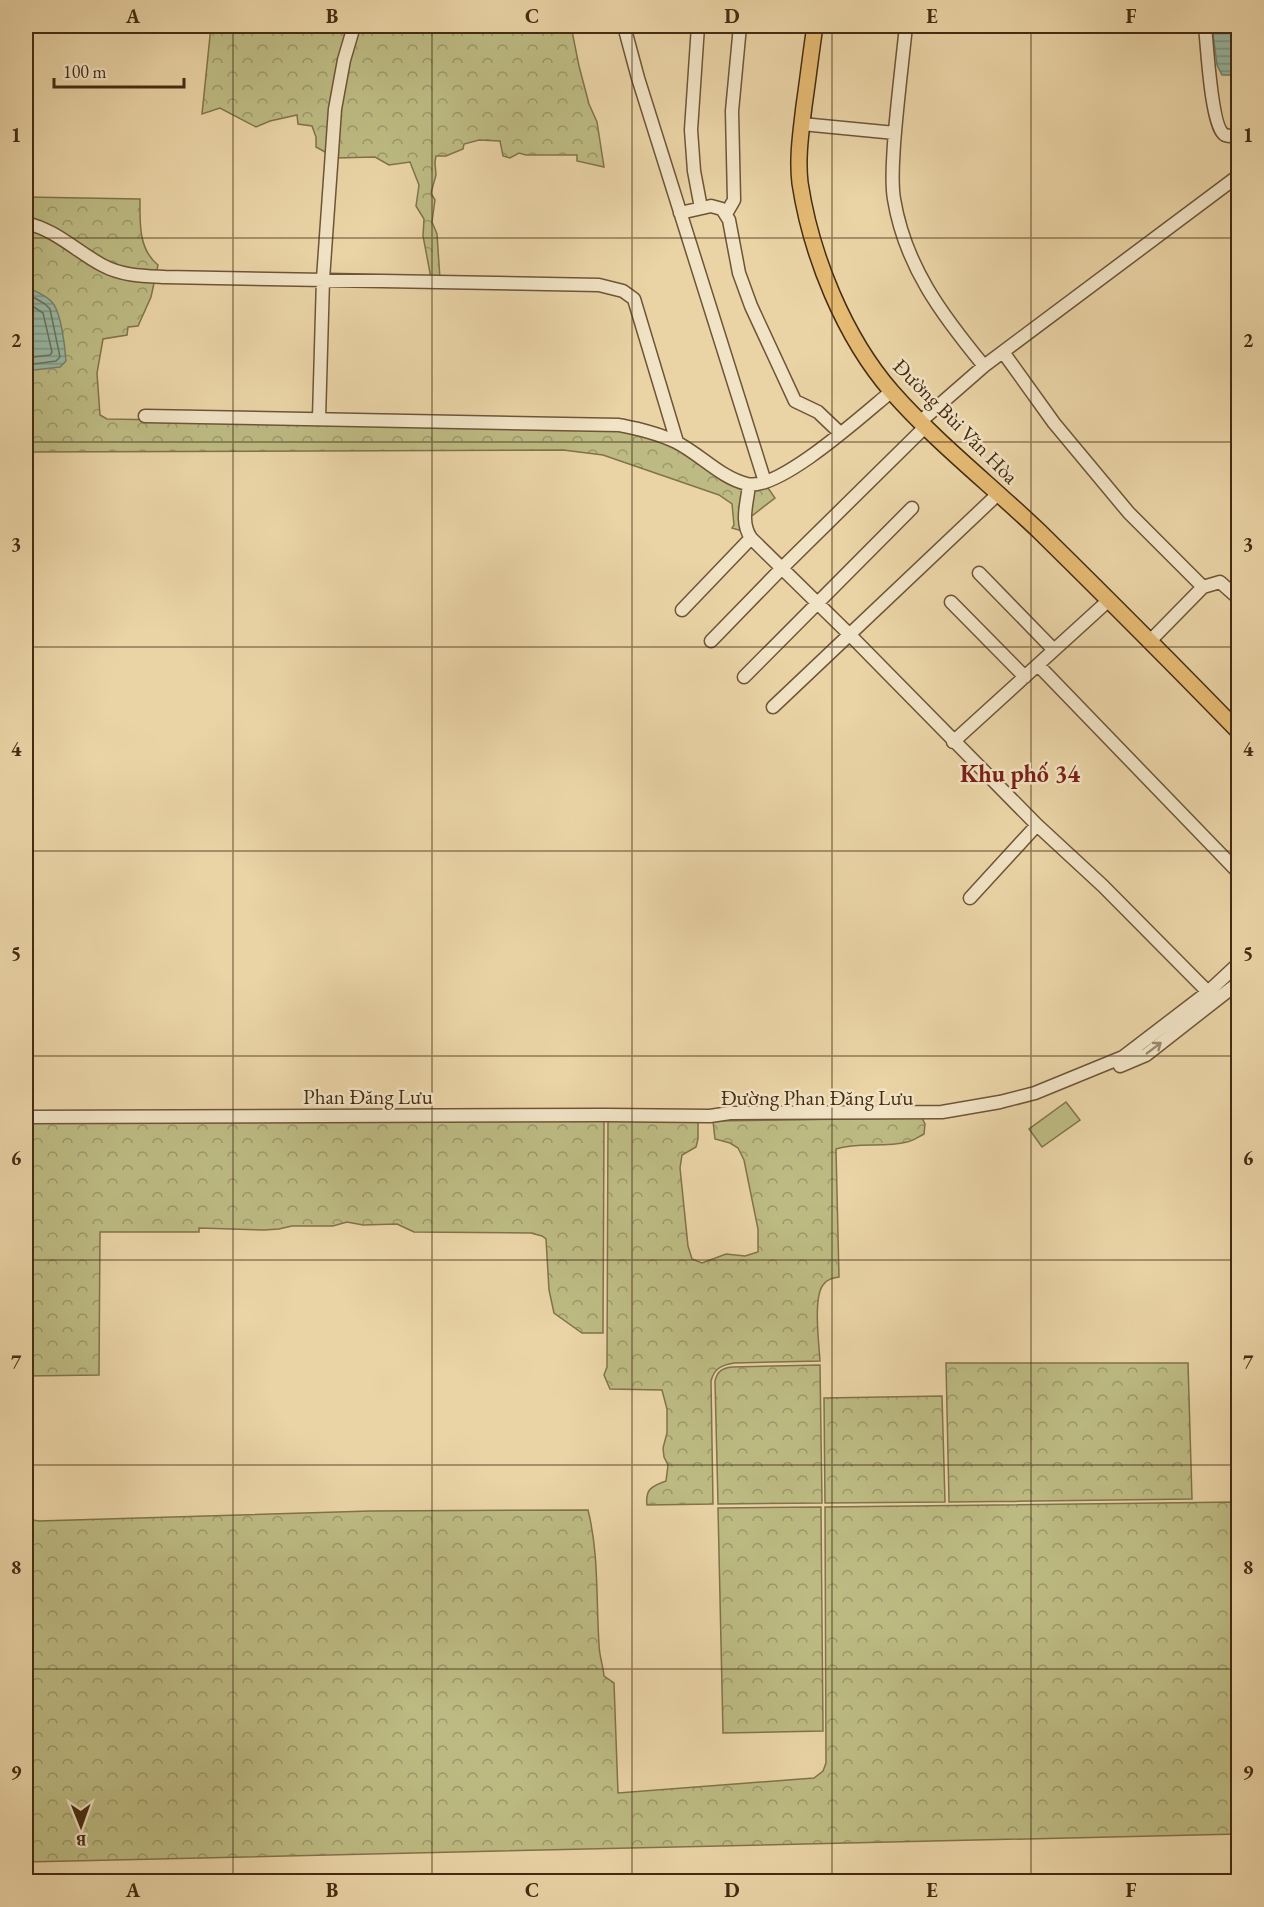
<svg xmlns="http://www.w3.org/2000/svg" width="1264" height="1907" font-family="'EB Garamond',serif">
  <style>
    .green { fill: #bdbb83; stroke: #81734a; stroke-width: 1.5 }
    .forest { fill: url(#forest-crowns); stroke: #81734a; stroke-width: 1.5 }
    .water { fill: url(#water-rules); stroke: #77806a; stroke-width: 1.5 }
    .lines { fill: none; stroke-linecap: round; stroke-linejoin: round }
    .shore { stroke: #6e725b; stroke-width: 1.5 }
    .minor-casing { stroke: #6e5537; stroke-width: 15 }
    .major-casing { stroke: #452b12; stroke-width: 18 }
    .minor { stroke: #f1e3c5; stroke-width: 12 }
    .major { stroke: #e5ba73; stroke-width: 15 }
    .oneway { stroke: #9b876c }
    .grid { fill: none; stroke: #452b12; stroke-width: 1.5; stroke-opacity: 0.55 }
    .labels { text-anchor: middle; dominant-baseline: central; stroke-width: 5; stroke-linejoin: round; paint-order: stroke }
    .street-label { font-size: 21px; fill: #452b12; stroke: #f1e3c5 }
    .quarter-label { font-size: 24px; font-weight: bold; fill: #7a1f14; stroke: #f1e3c5 }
    .neatline { fill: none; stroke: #452b12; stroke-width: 2 }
    .grid-label { font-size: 20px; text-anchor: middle; font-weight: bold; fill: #452b12 }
  </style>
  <defs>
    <pattern id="forest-crowns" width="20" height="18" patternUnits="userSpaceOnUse" patternTransform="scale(1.5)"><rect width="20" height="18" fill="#bdbb83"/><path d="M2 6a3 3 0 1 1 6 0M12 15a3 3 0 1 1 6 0" fill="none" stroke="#9b986a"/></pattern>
    <pattern id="water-rules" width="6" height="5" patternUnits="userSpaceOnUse" patternTransform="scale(1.5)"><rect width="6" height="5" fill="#98b8a4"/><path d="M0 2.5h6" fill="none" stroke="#7e9684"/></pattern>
  </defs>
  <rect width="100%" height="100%" fill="#ead4a6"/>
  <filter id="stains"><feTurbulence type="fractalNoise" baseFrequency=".00333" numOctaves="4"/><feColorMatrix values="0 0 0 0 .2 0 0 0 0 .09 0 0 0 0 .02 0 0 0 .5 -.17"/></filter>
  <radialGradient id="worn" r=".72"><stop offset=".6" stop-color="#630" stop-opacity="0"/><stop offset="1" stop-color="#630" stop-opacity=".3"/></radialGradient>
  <path class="green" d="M1066 1102 1080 1120 1042 1147 1029 1129Z"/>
  <path class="forest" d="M211 26H571L579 66 589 104 597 122 604 167 577 161V155H526L519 153 510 158 503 156 500 141 479 140 464 144 463 149 446 156H436L435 162 436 175 431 193 435 200 432 222 437 234 440 279 431 278 423 236 424 219 416 206 419 185 410 162 389 165 375 157 336 158 316 147V137L312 126 298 124 297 115 270 121 256 127 220 108 202 114Z
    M26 197 140 199C140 222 138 249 158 265L151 297 138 326 128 327 127 335 103 339 97 373 100 415 107 419 619 428 656 437 733 482 766 485 775 498 753 515 741 520 742 531 732 528 734 525 732 504 719 495 603 455 563 450 26 452Z
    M922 1118 925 1124 924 1134C918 1137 913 1141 907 1142 884 1148 859 1142 836 1149L839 1277C833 1278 827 1279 823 1285 813 1298 819 1344 820 1361L734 1363C721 1365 714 1369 711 1381L713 1504 647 1505C645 1489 652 1486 666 1481L668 1465 664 1457 663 1448 667 1433V1409L662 1390 610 1389 604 1375 607 1367 608 1120 698 1121V1139L696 1147 682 1155 680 1168 688 1246 692 1259 702 1263 726 1254 745 1256 758 1252V1229L744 1160 738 1148 730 1143 715 1139 713 1121Z
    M604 1120 603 1333H582L554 1313 549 1290 546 1239 542 1236 531 1233 414 1232 397 1224 363 1225 347 1222 333 1226H292L279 1229 264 1230 199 1228V1232H100L99 1375 26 1376V1122Z
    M946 1363H1188L1192 1499 949 1502Z
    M820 1365 822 1503 718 1504 715 1381C717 1371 723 1368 732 1367Z
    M942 1396 945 1502 825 1503 824 1398Z
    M1238 1502V1834L26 1862V1519L39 1521 370 1511 588 1510C599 1554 596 1599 599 1644 599 1655 603 1665 604 1676L614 1683 618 1793 814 1778 823 1771 826 1763 825 1507Z
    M821 1507 823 1731 723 1733 718 1508Z"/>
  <path class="water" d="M1212 26H1238V75H1222L1217 65Z
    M26 286C33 291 44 294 51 301 61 310 65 347 66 361L60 367 26 371Z"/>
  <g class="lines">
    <path class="shore" d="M26 293 45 304 50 309 60 357 56 361 26 365
      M26 302 43 313 52 352 50 355 26 358"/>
    <g class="minor-casing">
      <path id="minor" d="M624 26 638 78 765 482
        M698 26 691 130 694 171 701 208
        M906 26C902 65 897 104 894 144 893 162 891 181 894 199 905 266 942 315 984 366
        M1205 26C1207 43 1211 128 1225 135 1230 137 1235 135 1238 133
        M802 124 895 133
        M680 213 711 206 722 209 729 220 739 273 751 306 795 401 818 412 840 433
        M726 214 734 200 732 111 740 26
        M26 223C56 230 76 251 102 265 122 276 144 276 165 277L599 285 623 291 634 299 677 442
        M1003 352 1054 423 1129 513 1203 587
        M145 416 619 425C638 429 658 433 676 442 700 454 721 478 747 484 779 492 866 412 892 391
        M319 418 323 279 335 109 344 60 354 26
        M921 421 984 366 1238 176
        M749 485C747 504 740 522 751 538L850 635 1037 825 1103 886 1208 992
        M979 573 1054 650
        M951 602 1025 677
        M682 610 751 538
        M711 641 782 568 926 426
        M1150 641 1203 587 1220 582 1238 598
        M1038 665 1238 872
        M744 677 912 508
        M773 707 999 493
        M953 742 1109 600
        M970 898 1037 825
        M1120 1066 1146 1055 1238 983
        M26 1117 606 1115 710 1116 730 1113 942 1112 1000 1102 1035 1093 1123 1057 1208 992 1238 964"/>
    </g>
    <g class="major-casing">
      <path id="major" d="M815 26C811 52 808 79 804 106 801 132 797 157 800 183 811 255 844 337 892 392 936 442 992 486 1040 532 1107 598 1173 664 1238 731"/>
    </g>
    <use href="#minor" class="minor"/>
    <use href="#major" class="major"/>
  </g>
  <defs><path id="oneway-shaft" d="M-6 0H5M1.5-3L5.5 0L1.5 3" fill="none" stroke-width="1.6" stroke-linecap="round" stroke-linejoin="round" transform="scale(1.5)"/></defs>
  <use class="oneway" href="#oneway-shaft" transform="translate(1154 1048) rotate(-37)"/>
  <path class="grid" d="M233 26V1882M432 26V1882M632 26V1882M832 26V1882M1031 26V1882M26 238H1238M26 442H1238M26 647H1238M26 851H1238M26 1056H1238M26 1260H1238M26 1465H1238M26 1669H1238"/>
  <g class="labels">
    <g class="street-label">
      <text transform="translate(956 421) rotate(45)">Đường Bùi Văn Hòa</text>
      <text x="368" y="1096">Phan Đăng Lưu</text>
      <text x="817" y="1097">Đường Phan Đăng Lưu</text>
    </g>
    <g class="quarter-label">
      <text x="1020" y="773">Khu phố 34</text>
    </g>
  </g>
  <rect width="1264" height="1907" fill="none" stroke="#ead4a6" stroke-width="66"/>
  <g transform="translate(81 1826) rotate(179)" stroke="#f1e3c5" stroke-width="4.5" paint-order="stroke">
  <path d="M0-4.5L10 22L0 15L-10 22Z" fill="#452b12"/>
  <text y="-9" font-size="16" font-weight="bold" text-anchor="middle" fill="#452b12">B</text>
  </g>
  <path d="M54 78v9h130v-9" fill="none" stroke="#452b12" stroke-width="3"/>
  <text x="63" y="78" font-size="18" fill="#452b12" stroke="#f1e3c5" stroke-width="4.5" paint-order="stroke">100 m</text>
  <rect x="33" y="33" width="1198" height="1841" class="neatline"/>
  <g class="grid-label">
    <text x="133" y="23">A</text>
    <text x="332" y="23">B</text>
    <text x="532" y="23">C</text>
    <text x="732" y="23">D</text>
    <text x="932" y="23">E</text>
    <text x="1131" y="23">F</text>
    <text x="16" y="142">1</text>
    <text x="1248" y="142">1</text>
    <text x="16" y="347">2</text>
    <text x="1248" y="347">2</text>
    <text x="16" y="551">3</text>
    <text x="1248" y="551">3</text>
    <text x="16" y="756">4</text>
    <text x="1248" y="756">4</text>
    <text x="16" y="960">5</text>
    <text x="1248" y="960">5</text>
    <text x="16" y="1165">6</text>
    <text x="1248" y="1165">6</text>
    <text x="16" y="1369">7</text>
    <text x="1248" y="1369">7</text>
    <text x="16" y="1574">8</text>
    <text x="1248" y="1574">8</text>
    <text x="16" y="1779">9</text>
    <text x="1248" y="1779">9</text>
    <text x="133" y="1897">A</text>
    <text x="332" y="1897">B</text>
    <text x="532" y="1897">C</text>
    <text x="732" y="1897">D</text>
    <text x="932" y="1897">E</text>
    <text x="1131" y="1897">F</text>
  </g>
  <rect width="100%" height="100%" filter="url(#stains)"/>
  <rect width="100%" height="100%" fill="url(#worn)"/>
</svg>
